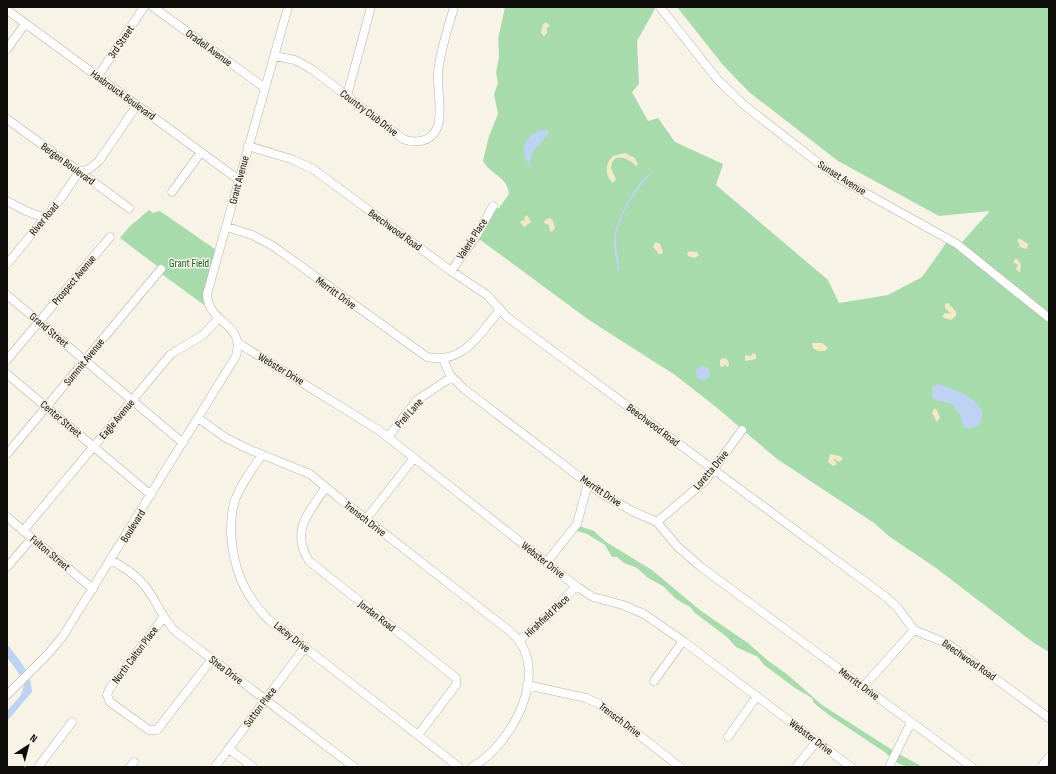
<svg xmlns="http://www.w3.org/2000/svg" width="1056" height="774" font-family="'Sofia Sans Condensed',sans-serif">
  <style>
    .green { fill: #a8dbac }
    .sand { fill: #f3e9c4 }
    .water { fill: #bed2f3 }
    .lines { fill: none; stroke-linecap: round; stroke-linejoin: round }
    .minor-casing { stroke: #b6b2a6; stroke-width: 9 }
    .minor { stroke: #fff; stroke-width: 8 }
    .labels { text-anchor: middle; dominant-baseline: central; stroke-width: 3; stroke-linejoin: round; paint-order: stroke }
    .street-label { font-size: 11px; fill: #0e0c08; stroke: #f7f3e6 }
    .park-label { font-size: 11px; fill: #0d6323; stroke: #f7f3e6 }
  </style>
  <rect width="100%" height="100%" fill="#f7f3e6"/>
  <path class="green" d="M505 7H656L637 41 639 84 632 92 648 121 658 118 675 142 723 164 716 185 828 280 839 303 888 295 922 277 949 239 961 243 990 211 939 216 838 161 749 92 723 65 677 7H1049V652L1034 643 936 568 890 537 874 523 777 459 716 407 675 375 589 320 479 239C485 229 485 220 491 210L499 208 509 194C508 177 490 174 483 161L489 136 498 114 494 94 498 83 496 73 499 57 498 39Z
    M149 210 153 213 160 211 219 252 208 288 211 310 159 272 161 269 120 238 129 227Z
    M579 526 594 531 606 542 652 570 701 611 748 643 767 660 788 675 822 705 897 753 923 767C905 767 899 767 886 753L829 715 814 703 812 698 795 688 764 665 758 657 736 647 727 637 695 613 690 607 676 599 663 586 648 578 637 568 624 563 617 557H612L605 545 587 534 574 530Z"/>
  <path class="sand" d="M546 22 550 26 547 28V33L544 36 541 33 543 24Z
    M625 153 635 158 638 165 636 166C628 158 613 151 611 168L616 179 613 183C605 176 604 164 613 156Z
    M527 215 531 222 524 227 520 222 523 220 526 221 524 218Z
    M550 218 553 221 555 228 552 232 550 231 549 225 544 223 545 220Z
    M1019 238 1028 244 1027 249 1019 247 1020 244 1017 241Z
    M655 242 660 244 663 252 662 254H659L653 247Z
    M689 251 697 252 699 255 695 258 688 256 687 254Z
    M1016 258 1021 264 1020 273 1016 269 1018 265 1013 262Z
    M948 303 956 312V316L951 320 942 317 945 313 951 314 945 308V304Z
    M812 343H822L828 348 825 351H818L813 348Z
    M753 353 756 355V359L745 361V355L751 356Z
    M722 358 727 359 729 363 728 367 725 365 722 367 720 366V360Z
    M934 408 937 410 940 418 937 422 932 413Z
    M830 454 840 456 843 459 839 462 833 458 837 464 833 466 828 462Z"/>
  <path class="water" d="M541 130H548L549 133 532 153 528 168C528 161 525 158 524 152 523 140 531 134 541 130Z
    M654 171C638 186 617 217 616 240 616 250 619 260 620 270H618C616 259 613 247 614 236 617 219 638 177 654 171Z
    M696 373a7 7 0 1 1 14 0a7 7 0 1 1-14 0Z
    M939 384C955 390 977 396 983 414L979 425 973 428H964L960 415 952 404 936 400 932 396V389L935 385Z
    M7 644C19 660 31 671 32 692L7 721V711L21 695 25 682 7 657Z"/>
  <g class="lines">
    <g class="minor-casing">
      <path id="minor" d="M153 7 265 88
        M660 7 718 80 744 105 835 176 957 244 1049 318
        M7 10 239 180
        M7 49 25 24
        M275 56 295 60 313 70 403 139C416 144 431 142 437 128 443 116 437 88 438 73 440 50 448 29 454 7
        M98 76 144 7
        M347 96 371 7
        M7 119 129 208
        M248 146 291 159 313 169 451 271 487 295 507 317 886 597 897 607 914 630 948 644 1049 718
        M172 192 201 152
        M7 201 26 211 45 218
        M227 227 252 235 273 246 427 357C464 365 479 334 500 310
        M7 264 59 201 79 172 89 169 99 161 137 105
        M451 271 477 235 493 206
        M7 295 183 443
        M238 343 380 431 576 586 593 597 623 605 644 614 683 641 851 767
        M443 359 450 375 464 389 602 494 634 512 657 522 677 546 701 567 972 767
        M7 360 110 237
        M7 374 151 495
        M198 418 226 438 246 448 310 474 339 498 512 633C553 670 511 746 472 767
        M388 437 417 400 452 377
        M7 454 161 269
        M262 455C252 469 241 484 235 500 231 511 231 522 231 533 233 568 244 595 268 619L459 767
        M326 487C309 512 290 531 309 561L456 678V685L418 735
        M7 517 93 589
        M366 519 414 458
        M657 522 705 481 742 430
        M23 531 171 354 203 335 219 318
        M111 560C123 567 135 574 144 585 156 599 161 617 175 631L354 767
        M546 563 577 524 588 483
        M7 567 32 538
        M163 618 110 688 107 695 110 702 146 728 149 730H157L212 659
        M519 641 554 610 576 586
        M654 681 683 641
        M527 685 586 698 599 704 680 767
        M863 687 914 630
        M7 695 48 654 63 636 236 356C246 323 208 324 207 294L288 7
        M728 737 757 696
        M229 749 253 767
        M38 767 72 722
        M130 767 134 762
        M215 767 305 647
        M796 767 817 741
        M889 767 911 722
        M1041 767 1049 757"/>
    </g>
    <use href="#minor" class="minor"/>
  </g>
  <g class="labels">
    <g class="street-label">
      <text transform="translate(121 42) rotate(-56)">3rd Street</text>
      <text transform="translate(209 48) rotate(36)">Oradell Avenue</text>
      <text transform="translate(123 95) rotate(36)">Hasbrouck Boulevard</text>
      <text transform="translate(369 113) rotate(37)">Country Club Drive</text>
      <text transform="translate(68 164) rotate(36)">Bergen Boulevard</text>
      <text transform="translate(842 178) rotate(32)">Sunset Avenue</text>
      <text transform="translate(239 180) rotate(-75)">Grant Avenue</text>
      <text transform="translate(44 219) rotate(-50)">River Road</text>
      <text transform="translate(395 230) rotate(36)">Beechwood Road</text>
      <text transform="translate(472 239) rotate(-57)">Valerie Place</text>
      <text transform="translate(74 280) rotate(-50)">Prospect Avenue</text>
      <text transform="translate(336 293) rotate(36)">Merritt Drive</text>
      <text transform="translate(49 330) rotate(40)">Grand Street</text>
      <text transform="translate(84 362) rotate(-51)">Summit Avenue</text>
      <text transform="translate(281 369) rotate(31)">Webster Drive</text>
      <text transform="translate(409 413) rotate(-48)">Prell Lane</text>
      <text transform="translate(61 419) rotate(40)">Center Street</text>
      <text transform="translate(117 419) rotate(-50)">Eagle Avenue</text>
      <text transform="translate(653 425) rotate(37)">Beechwood Road</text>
      <text transform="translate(711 470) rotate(-50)">Loretta Drive</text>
      <text transform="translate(601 491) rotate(34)">Merritt Drive</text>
      <text transform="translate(365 519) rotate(38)">Trensch Drive</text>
      <text transform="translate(133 526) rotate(-58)">Boulevard</text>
      <text transform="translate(50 553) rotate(40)">Fulton Street</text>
      <text transform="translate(543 560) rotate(38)">Webster Drive</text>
      <text transform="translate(377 616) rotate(38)">Jordan Road</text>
      <text transform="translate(547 616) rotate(-43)">Hirshfield Place</text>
      <text transform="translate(292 637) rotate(38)">Lacey Drive</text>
      <text transform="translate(135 655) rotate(-53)">North Calton Place</text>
      <text transform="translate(969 660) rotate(35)">Beechwood Road</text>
      <text transform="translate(226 670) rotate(37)">Shea Drive</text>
      <text transform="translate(859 684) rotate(36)">Merritt Drive</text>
      <text transform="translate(260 707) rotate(-53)">Sutton Place</text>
      <text transform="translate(620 720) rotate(37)">Trensch Drive</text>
      <text transform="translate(811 737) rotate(37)">Webster Drive</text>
    </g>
    <g class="park-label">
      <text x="189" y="263">Grant Field</text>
    </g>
  </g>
  <rect width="1056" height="774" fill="none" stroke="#0e0c08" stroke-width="16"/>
  <g transform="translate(28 746) rotate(36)" stroke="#f7f3e6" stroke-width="3" paint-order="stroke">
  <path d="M0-3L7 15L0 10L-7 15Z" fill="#0e0c08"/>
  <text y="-6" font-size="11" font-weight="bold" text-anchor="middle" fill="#0e0c08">N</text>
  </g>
</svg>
